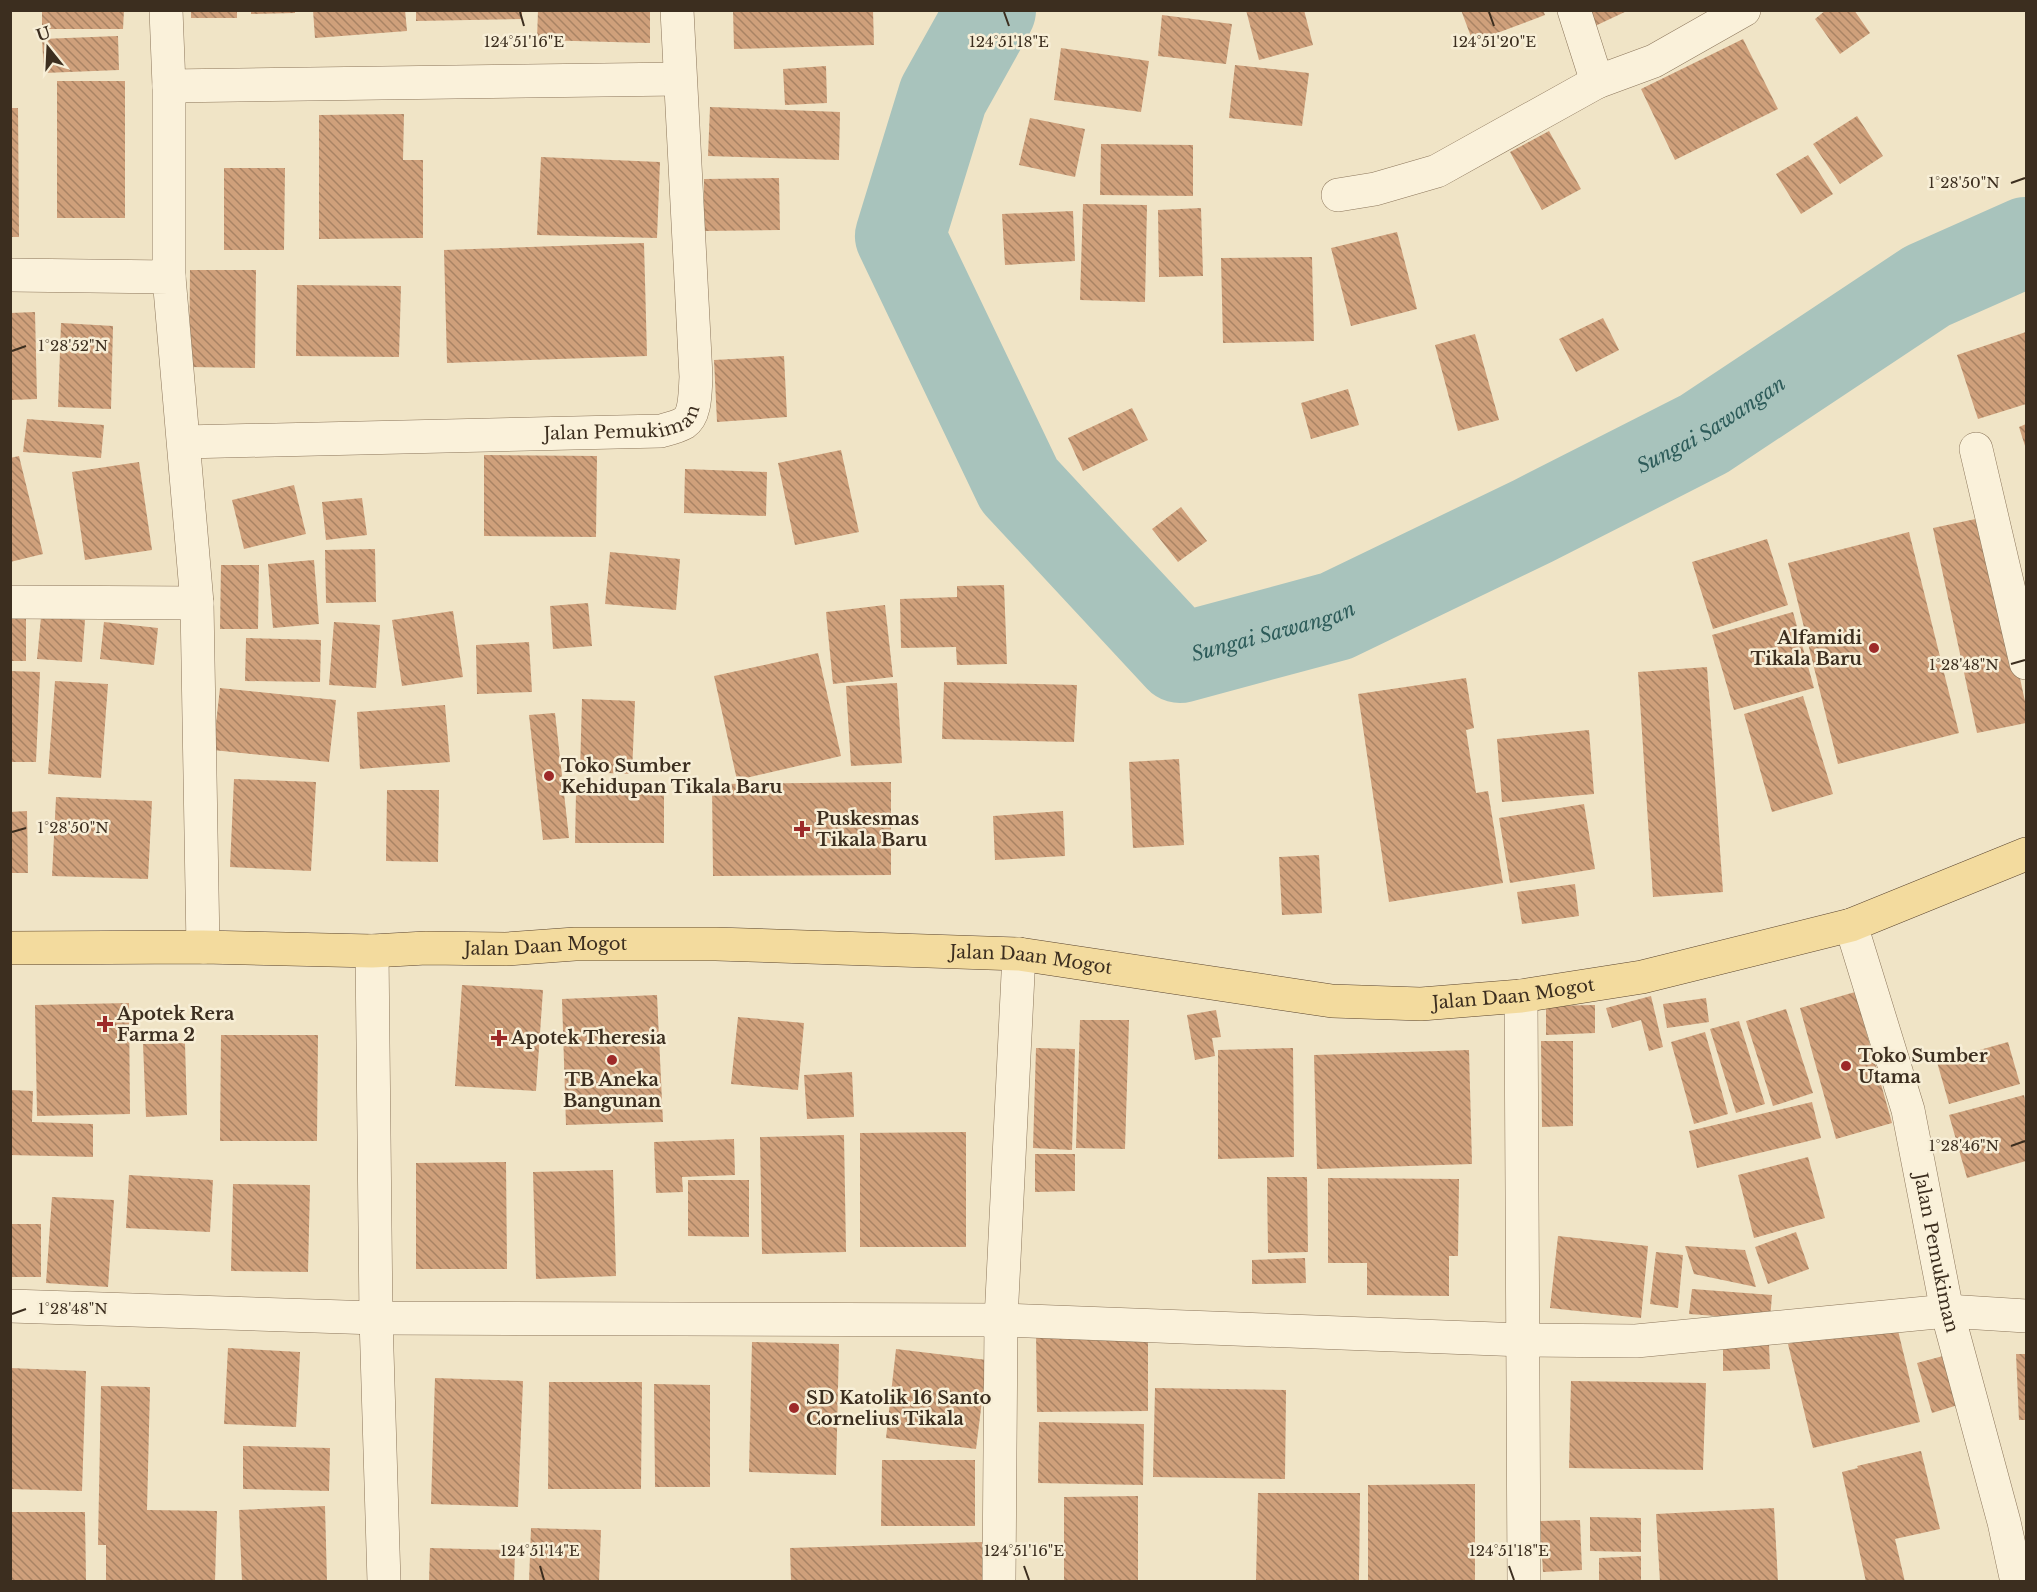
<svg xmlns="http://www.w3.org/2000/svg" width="2037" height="1592" font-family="'Libre Baskerville',serif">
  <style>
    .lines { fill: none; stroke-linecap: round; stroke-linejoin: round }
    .river { stroke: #a8c3bc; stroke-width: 90 }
    .building { fill: url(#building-back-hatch) }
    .minor-casing { stroke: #8c765b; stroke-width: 34 }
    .major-casing { stroke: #5a442f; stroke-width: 34 }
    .minor { stroke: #faf1da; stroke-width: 33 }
    .major { stroke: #f3db9e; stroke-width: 33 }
    .ticks { fill: none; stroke: #3c2e1f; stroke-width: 2 }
    .poi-dot { fill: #9d2a29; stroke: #f7eed6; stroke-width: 2 }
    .labels { text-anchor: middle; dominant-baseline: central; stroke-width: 5; stroke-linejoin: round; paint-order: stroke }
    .street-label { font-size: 18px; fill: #3c2e1f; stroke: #f7eed6 }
    .poi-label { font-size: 18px; font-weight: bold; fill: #3c2e1f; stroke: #f7eed6; text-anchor: start }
    .water-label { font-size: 20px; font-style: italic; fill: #2e5c5a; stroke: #f7eed6 }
    .ticks-label { font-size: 15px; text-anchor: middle; fill: #3c2e1f; stroke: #f7eed6; stroke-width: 5; stroke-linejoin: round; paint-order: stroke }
  </style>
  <defs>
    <pattern id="building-back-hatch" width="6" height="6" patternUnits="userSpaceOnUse" patternTransform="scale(1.5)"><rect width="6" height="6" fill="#cfa07b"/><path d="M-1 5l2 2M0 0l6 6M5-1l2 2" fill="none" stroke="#a98364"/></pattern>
  </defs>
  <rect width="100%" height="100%" fill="#f0e4c6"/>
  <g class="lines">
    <path class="river" id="s1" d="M991 10 943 96 900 236 1019 485 1180 658 1336 616 1533 521 1704 434 1927 286 2026 242"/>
  </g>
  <path class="building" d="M42 10H124L123 29H42Z
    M191 10H237V18H191Z
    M251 10H295V13L251 14Z
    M313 10H405L407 31 315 38Z
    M416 10H522V19L416 21Z
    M538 10H650V43L537 40Z
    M733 10H873L874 45 734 49Z
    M1246 10H1304L1313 45 1259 60Z
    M1461 10H1543L1545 15 1473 42Z
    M1585 10H1629L1593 27Z
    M1826 10H1854L1870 33 1840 54 1815 19Z
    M1162 15 1232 24 1226 64 1158 56Z
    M118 36 119 70 44 73 42 39Z
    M1743 39 1778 109 1675 160 1641 89Z
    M1061 48 1149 61 1141 112 1054 100Z
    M1235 65 1309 73 1302 126 1229 118Z
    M826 66 827 103 785 105 783 69Z
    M57 81H125V218H57Z
    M710 107 840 112 839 160 708 156Z
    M10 108H18L19 237H10Z
    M404 114 403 160H423V238L319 239V115Z
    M1857 116 1883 156 1840 184 1813 144Z
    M1030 118 1085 129 1075 177 1019 165Z
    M1549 131 1581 189 1542 210 1510 152Z
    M1101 144 1193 145V196L1100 195Z
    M1808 155 1833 194 1801 214 1776 174Z
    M541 157 660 162 657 238 537 235Z
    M224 168H285L284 250H224Z
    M779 178 780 230 704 231V179Z
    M1083 204 1147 205 1145 302 1080 300Z
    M1201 208 1203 276 1159 277 1158 210Z
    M1073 211 1075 261 1005 265 1002 214Z
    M1397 232 1417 309 1351 326 1331 248Z
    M644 243 647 356 447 363 444 250Z
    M1312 257 1314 341 1223 343 1221 258Z
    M190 270H256L255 368 189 367Z
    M297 285 401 286 399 357 296 356Z
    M35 312 37 399 10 400V313Z
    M1603 318 1619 350 1576 372 1559 339Z
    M61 323 113 326 111 409 58 407Z
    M2026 332V404L1978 419 1957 355Z
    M1475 334 1499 420 1458 431 1435 345Z
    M784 356 787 417 717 422 714 360Z
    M1348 389 1359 425 1311 439 1301 403Z
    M1132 408 1148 440 1083 471 1068 438Z
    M27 419 104 425 101 458 23 452Z
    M2026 424V449L2019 427Z
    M841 450 859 532 795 545 778 463Z
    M484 455 597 456 596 537 484 536Z
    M19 456 43 554 10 562V458Z
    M139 462 152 550 85 560 72 472Z
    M685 469 767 472 766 516 684 513Z
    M294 485 306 534 244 549 232 500Z
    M362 498 367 535 326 540 322 502Z
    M1181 507 1207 541 1178 562 1152 529Z
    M1985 517 2026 706V723L1977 733 1933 528Z
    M1909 532 1959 733 1838 764 1788 563Z
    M1767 539 1788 605 1713 629 1692 562Z
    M375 549 376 602 326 603 325 550Z
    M610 552 680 559 676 610 605 604Z
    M314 560 319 624 273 628 268 564Z
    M221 565H259L258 629H220Z
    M1004 585 1007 664 957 665 956 647 901 648 900 599 957 597V586Z
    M588 603 592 646 553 649 550 606Z
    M885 605 893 677 833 684 826 612Z
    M453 611 463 677 402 686 392 620Z
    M1793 612 1814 688 1734 710 1712 635Z
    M41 617 85 620 82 662 37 659Z
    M10 619H26V661H10Z
    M104 622 158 628 154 665 100 659Z
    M334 622 380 625 376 688 329 685Z
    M246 638 321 640 320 682 245 681Z
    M529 642 532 692 477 694 476 645Z
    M818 653 841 756 737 780 714 676Z
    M1707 667 1723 892 1653 897 1638 672Z
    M10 671 40 672 36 762H10Z
    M1466 678 1474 728 1466 730 1476 793 1488 791 1503 883 1389 902 1358 694Z
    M55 681 108 684 101 778 48 774Z
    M944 682 1077 685 1074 742 942 739Z
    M897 683 902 763 851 766 846 686Z
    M220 688 336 700 329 762 213 750Z
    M1803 696 1833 794 1772 812 1744 714Z
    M582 699 635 701 632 774 580 772Z
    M445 705 450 762 360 769 357 712Z
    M555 713 569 838 543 840 529 715Z
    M1589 730 1594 794 1502 802 1497 739Z
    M1179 759 1184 845 1133 848 1129 762Z
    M234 779 316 782 311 871 230 867Z
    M891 782V875L713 876 712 784Z
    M387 790H439L438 862 386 861Z
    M576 793 664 794V843H575Z
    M56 797 152 801 148 879 52 876Z
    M1584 804 1595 869 1510 883 1499 818Z
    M27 811 28 873H10V812Z
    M1063 811 1065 856 995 860 993 816Z
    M1319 855 1322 913 1282 915 1279 857Z
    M1575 884 1579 916 1522 924 1517 892Z
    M462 985 543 990 536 1091 455 1086Z
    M1855 992 1892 1123 1836 1139 1800 1008Z
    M657 995 663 1122 566 1125 562 999Z
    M1651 996 1663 1047 1649 1051 1641 1020 1612 1028 1606 1008Z
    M1706 998 1709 1022 1667 1028 1663 1004Z
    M129 1003 130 1114 37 1116 35 1005Z
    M1595 1005V1033L1546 1035V1006Z
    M1786 1009 1813 1093 1773 1106 1746 1021Z
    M1216 1010 1221 1037 1212 1038 1215 1056 1195 1060 1187 1015Z
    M738 1017 804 1023 798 1090 731 1084Z
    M1080 1020H1129L1125 1149 1076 1148Z
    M1739 1021 1765 1104 1736 1113 1710 1029Z
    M1705 1032 1728 1114 1694 1124 1671 1042Z
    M221 1035H318L317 1141H220Z
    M1541 1041H1573V1126L1542 1127Z
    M2008 1042 2020 1084 1949 1104 1937 1062Z
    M185 1043 187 1115 146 1117 143 1044Z
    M1036 1048 1075 1049 1072 1150 1033 1148Z
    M1293 1048 1294 1157 1218 1159V1050Z
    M1469 1050 1472 1164 1317 1169 1314 1055Z
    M852 1072 854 1117 807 1119 804 1075Z
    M10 1090 33 1091 32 1122 93 1124V1157L10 1155Z
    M2024 1095 2026 1105V1161L1967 1178 1949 1115Z
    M1812 1102 1821 1138 1697 1168 1689 1131Z
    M966 1132V1247H860V1133Z
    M844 1135 846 1252 762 1254 760 1137Z
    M734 1139 735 1175 682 1177 683 1192 656 1193 654 1142Z
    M1035 1154H1075V1191L1035 1192Z
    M1808 1157 1825 1218 1754 1238 1738 1175Z
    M506 1162 507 1269H416V1163Z
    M613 1170 616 1276 536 1279 533 1172Z
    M129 1175 213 1180 210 1232 126 1228Z
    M1267 1177H1307L1308 1252 1268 1253Z
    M1328 1178 1459 1179 1458 1256H1449V1296L1367 1295V1263H1328Z
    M688 1180H749V1237L688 1236Z
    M233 1184 310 1185 308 1272 231 1271Z
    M52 1197 114 1200 108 1287 46 1283Z
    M10 1224H41V1277H10Z
    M1796 1232 1809 1269 1768 1284 1755 1247Z
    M1558 1236 1648 1246 1641 1318 1550 1308Z
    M1685 1246 1745 1250 1756 1287 1694 1274Z
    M1656 1252 1683 1255 1678 1308 1650 1304Z
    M1305 1258 1306 1283 1252 1284V1260Z
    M1692 1289 1772 1295 1770 1320 1689 1314Z
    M1895 1318 1920 1422 1813 1448 1788 1344Z
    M1148 1328V1411L1037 1412 1036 1329Z
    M752 1342 839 1344 836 1475 749 1472Z
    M1769 1344 1770 1369 1723 1371V1345Z
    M228 1348 300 1352 296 1427 224 1424Z
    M896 1349 987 1360 976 1449 886 1438Z
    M2016 1354H2026V1420H2019Z
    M1943 1356 1958 1405 1932 1413 1917 1363Z
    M10 1368 86 1371 82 1491 10 1489Z
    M435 1378 523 1381 518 1507 431 1504Z
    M1571 1381 1706 1383 1703 1470 1569 1468Z
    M549 1382H642L641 1489H548Z
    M654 1384 710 1385V1487H655Z
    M101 1386 150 1387 147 1510 217 1511 215 1582H106V1545H98Z
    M1155 1388 1286 1390 1285 1479 1153 1477Z
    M1039 1422 1144 1424 1143 1485 1038 1483Z
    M243 1446 330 1448 329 1491 243 1489Z
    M1921 1451 1940 1529 1895 1539 1905 1582H1866L1842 1472 1858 1468 1857 1466Z
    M882 1460H975V1526H881Z
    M1475 1484V1582H1368V1485Z
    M1258 1493H1360L1359 1582H1256Z
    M1138 1496V1582H1064V1497Z
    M325 1506 327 1582H242L239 1510Z
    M1774 1508 1778 1582H1660L1656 1514Z
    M10 1512H85L86 1582H10Z
    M1590 1517 1641 1518V1552L1590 1551Z
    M1580 1520 1582 1570 1543 1572 1540 1521Z
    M531 1528 601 1530 599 1582H529Z
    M982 1542V1582H791L790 1548Z
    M430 1548 515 1550 514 1582H429Z
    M1641 1556V1582H1599V1558Z"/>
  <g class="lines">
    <g class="minor-casing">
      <g id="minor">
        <path d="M166 10 169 86V277"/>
        <path d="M1574 10 1597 82 1654 61 1744 10"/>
        <path d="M169 86 679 79"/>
        <path d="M1338 195 1375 189 1437 171 1597 82"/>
        <path d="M10 275 169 277 197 603 203 947"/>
        <path id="s2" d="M184 442 661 431C668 429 677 427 684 423 696 415 695 391 696 377L677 10"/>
        <path d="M1976 449 2026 663"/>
        <path d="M10 602 197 603"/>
        <path id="s3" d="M1851 925 1908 1110 1947 1311 2004 1522 2017 1582"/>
        <path d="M372 951 376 1318 384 1582"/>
        <path d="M1521 996 1524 1582"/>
        <path d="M10 1306 376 1318 1001 1320 1523 1340 1636 1341 1947 1311 2026 1316"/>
        <path d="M999 1582 1001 1320 1019 954"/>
      </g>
    </g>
    <g class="major-casing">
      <g id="major">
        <path id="s4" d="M10 948 203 947 372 951 426 948 506 949 575 944H716L1019 954 1332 1001 1421 1004 1521 996 1642 977 1851 925 2026 854"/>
      </g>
    </g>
    <use href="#minor" class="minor"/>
    <use href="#major" class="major"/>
  </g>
  <path class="ticks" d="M520 12 524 26M1004 12 1009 26M1489 12 1494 26M2011 183 2025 178M12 351 26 346M2011 664 2025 660M12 832 26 828M2011 1146 2025 1141M12 1314 26 1309M540 1566 544 1580M1024 1566 1029 1580M1509 1566 1514 1580"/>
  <g class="poi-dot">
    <circle cx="1874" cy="648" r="6"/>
    <circle cx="549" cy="776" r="6"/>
    <path d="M799 820h6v6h6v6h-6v6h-6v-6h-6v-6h6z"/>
    <path d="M102 1015h6v6h6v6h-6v6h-6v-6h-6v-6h6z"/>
    <path d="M496 1029h6v6h6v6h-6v6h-6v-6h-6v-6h6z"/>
    <circle cx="612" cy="1060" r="6"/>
    <circle cx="1846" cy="1066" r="6"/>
    <circle cx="794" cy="1408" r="6"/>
  </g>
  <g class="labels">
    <g class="street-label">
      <text stroke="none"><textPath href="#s2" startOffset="441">Jalan Pemukiman</textPath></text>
      <text stroke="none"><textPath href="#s4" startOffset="536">Jalan Daan Mogot</textPath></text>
      <text stroke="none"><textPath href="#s4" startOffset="1022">Jalan Daan Mogot</textPath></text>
      <text stroke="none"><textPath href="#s4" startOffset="1508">Jalan Daan Mogot</textPath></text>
      <text stroke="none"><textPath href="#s3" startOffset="339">Jalan Pemukiman</textPath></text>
    </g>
    <g class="poi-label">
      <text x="1862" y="638" text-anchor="end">Alfamidi<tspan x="1862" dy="21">Tikala Baru</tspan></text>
      <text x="561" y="766">Toko Sumber<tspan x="561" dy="21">Kehidupan Tikala Baru</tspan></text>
      <text x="816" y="819">Puskesmas<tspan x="816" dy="21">Tikala Baru</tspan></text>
      <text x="117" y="1014">Apotek Rera<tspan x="117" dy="21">Farma 2</tspan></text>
      <text x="511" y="1038">Apotek Theresia</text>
      <text x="1858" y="1056">Toko Sumber<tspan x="1858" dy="21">Utama</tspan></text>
      <text x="612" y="1080" text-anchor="middle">TB Aneka<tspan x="612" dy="21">Bangunan</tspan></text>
      <text x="806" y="1398">SD Katolik 16 Santo<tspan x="806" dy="21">Cornelius Tikala</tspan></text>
    </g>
    <g class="water-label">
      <text stroke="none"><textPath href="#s1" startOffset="1340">Sungai Sawangan</textPath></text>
      <text stroke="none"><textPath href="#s1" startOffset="854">Sungai Sawangan</textPath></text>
    </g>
  </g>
  <g class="ticks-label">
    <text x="524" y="47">124°51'16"E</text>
    <text x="1009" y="47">124°51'18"E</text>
    <text x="1494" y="47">124°51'20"E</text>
    <text x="1964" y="188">1°28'50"N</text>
    <text x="73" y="351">1°28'52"N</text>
    <text x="1964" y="670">1°28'48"N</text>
    <text x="73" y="833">1°28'50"N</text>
    <text x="1964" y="1151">1°28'46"N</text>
    <text x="73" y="1314">1°28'48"N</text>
    <text x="540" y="1556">124°51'14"E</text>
    <text x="1024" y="1556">124°51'16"E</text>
    <text x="1509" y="1556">124°51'18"E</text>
  </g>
  <rect width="2037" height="1592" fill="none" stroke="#3c2e1f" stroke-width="24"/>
  <g transform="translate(48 48) rotate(342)" stroke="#f7eed6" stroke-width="4.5" paint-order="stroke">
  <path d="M0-4.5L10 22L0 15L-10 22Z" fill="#3c2e1f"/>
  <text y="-9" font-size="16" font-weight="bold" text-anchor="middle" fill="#3c2e1f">U</text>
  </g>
</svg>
